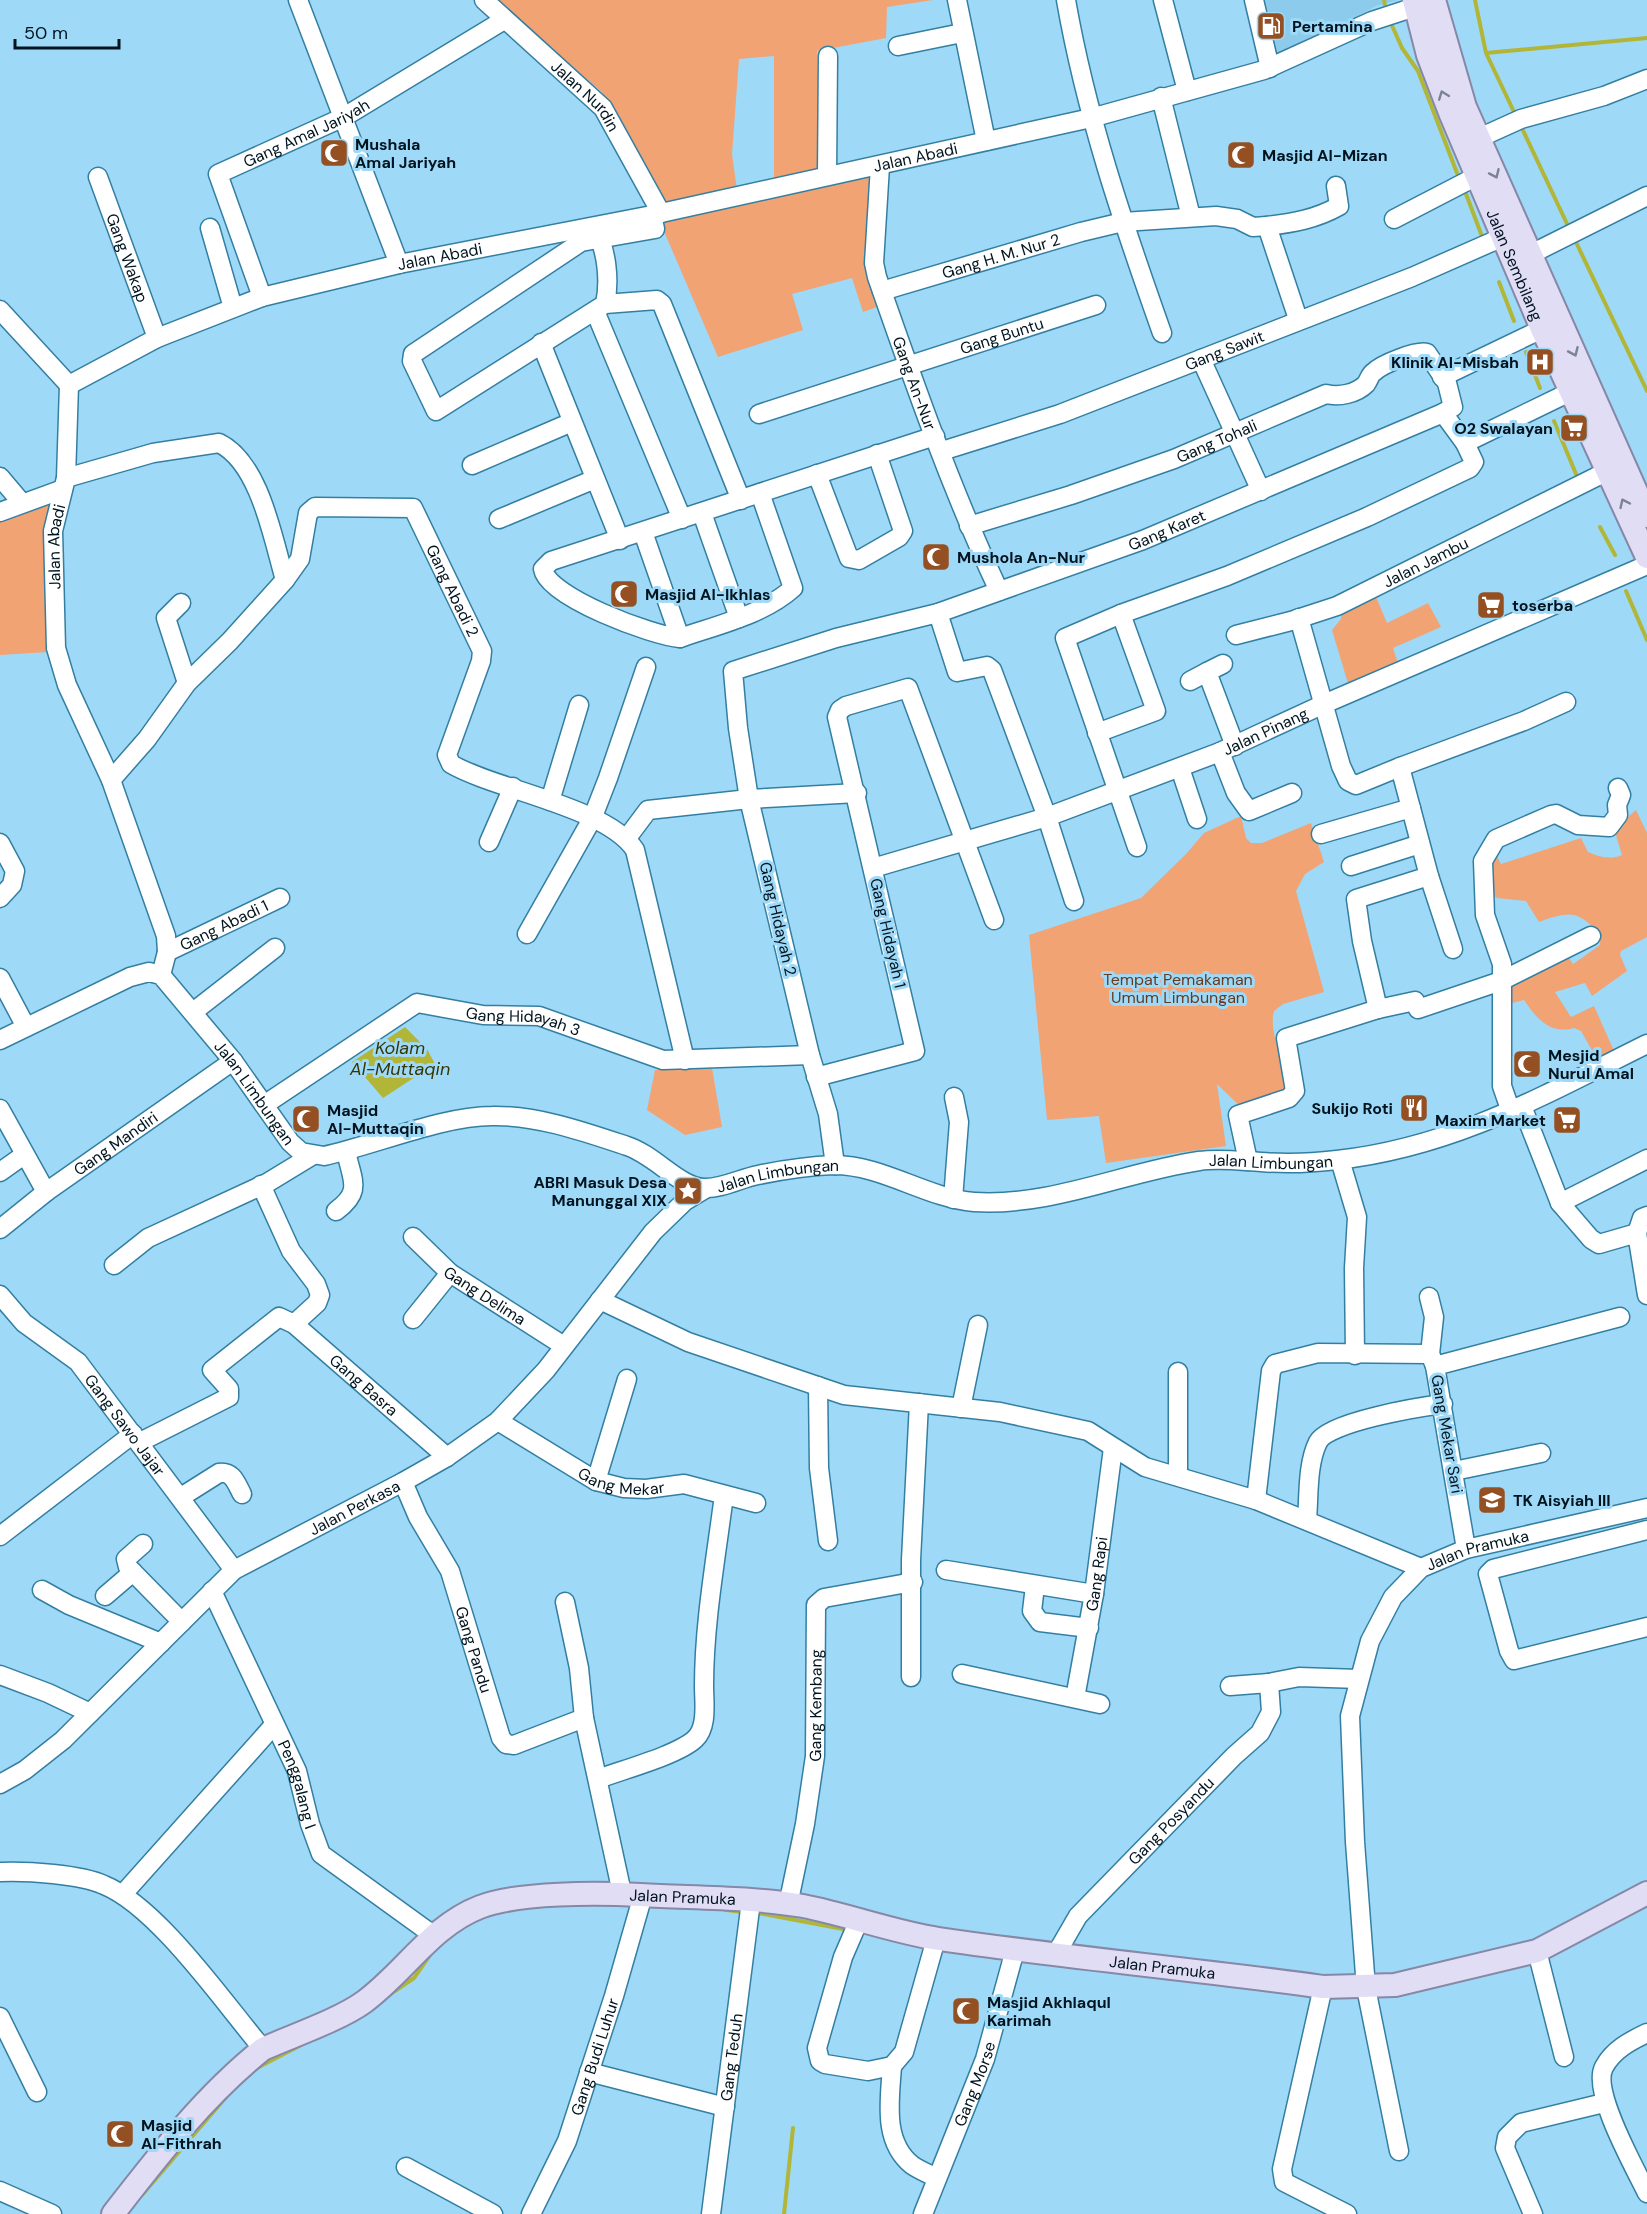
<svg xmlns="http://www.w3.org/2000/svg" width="1647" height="2214" font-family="'DM Sans',sans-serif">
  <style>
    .built { fill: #8ccbeb }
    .green { fill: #f1a374 }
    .water { fill: #b1b638 }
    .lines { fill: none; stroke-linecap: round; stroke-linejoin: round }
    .stream { stroke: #b1b638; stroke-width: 4 }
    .minor-casing { stroke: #337fa2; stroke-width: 21 }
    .major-casing { stroke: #8588a6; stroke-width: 26 }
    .minor { stroke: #fff; stroke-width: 18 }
    .major { stroke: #e1ddf5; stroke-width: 22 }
    .oneway { stroke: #7c8395 }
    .labels { text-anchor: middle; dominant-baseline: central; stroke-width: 6; stroke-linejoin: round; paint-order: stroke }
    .poi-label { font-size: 16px; font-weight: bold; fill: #00141f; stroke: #9fd9f8; text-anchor: start }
    .street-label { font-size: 16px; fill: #00141f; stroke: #9fd9f8 }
    .park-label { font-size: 16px; fill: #643b21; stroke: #9fd9f8 }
    .water-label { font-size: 18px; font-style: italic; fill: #353601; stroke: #9fd9f8 }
  </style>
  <rect width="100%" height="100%" fill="#9fd9f8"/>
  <path class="built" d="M1255 0H1398L1376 6 1272 61Z"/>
  <path class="green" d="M492 0H933L887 7 886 38 817 51 821 171 774 181V56L739 59 732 154 737 190 673 203 661 201 602 92Z
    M873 175 865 265 880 306 863 312 852 278 792 294 803 330 718 357 660 222Z
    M57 496 48 534V652L0 655V518Z
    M1374 592 1387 623 1428 603 1441 627 1393 648 1400 669 1350 690 1332 630 1341 619 1342 607Z
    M1636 810 1647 833V937L1621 951 1620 955 1627 971 1592 996 1585 983 1555 992 1571 1017 1594 1006 1615 1053 1598 1061 1581 1031 1574 1028C1550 1035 1536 1018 1524 1000L1508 1004V981L1564 950 1573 964 1600 945V934C1577 910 1570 911 1539 922L1526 901 1497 898 1488 892 1494 851 1501 864 1581 838 1588 852C1599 857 1611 860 1622 855L1614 829Z
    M1241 816 1246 838 1251 843H1262L1311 823 1324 862 1305 874 1296 891 1324 992 1283 1004 1274 1011C1267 1039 1291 1062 1284 1091L1244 1110 1217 1084 1226 1146 1106 1163 1099 1116 1047 1120 1029 935 1141 898 1186 854 1204 833Z
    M712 1068 722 1127 685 1135 647 1110 655 1070Z"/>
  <path class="water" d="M405 1027 427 1049 435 1064 383 1098 352 1062Z"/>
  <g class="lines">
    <path class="stream" d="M1384 0 1386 11
      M1475 0 1486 53 1515 114
      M1390 21 1402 48 1418 71 1457 173
      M1486 53 1647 38
      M1520 124 1569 228
      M1466 194 1483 239
      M1574 238 1647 391
      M1499 282 1514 321
      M1526 352 1540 388
      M1554 421 1576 474
      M1600 527 1615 555
      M1626 591 1647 640
      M726 1910 743 1912
      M758 1913 843 1929
      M389 1995 414 1978 432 1952
      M255 2069 305 2043
      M142 2195 227 2096
      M784 2214 793 2128"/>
    <g class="minor-casing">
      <g id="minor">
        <path d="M298 0 399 264"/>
        <path id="s1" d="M484 0 603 108 661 213"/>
        <path d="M957 0 986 141"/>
        <path d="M1066 0C1086 115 1123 223 1162 333"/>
        <path d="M1163 0 1187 91"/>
        <path d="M1254 0 1270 68"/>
        <path d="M898 46 962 33"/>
        <path d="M1161 97 1191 217"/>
        <path d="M1479 138 1521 119 1604 96 1647 79"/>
        <path id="s2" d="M880 166 874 263 877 277C914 383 951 489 999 591"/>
        <path d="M827 175 828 56"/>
        <path id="s3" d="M98 177 157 338"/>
        <path d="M652 215 655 229 581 242 413 354 412 361 436 411 605 304 657 300 662 304 741 500"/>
        <path d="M1394 219 1477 176"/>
        <path d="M1267 226C1293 223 1316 219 1339 206L1336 186"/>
        <path d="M210 228 233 308"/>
        <path d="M594 228C607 248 610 281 605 304"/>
        <path d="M1531 254 1647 196"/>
        <path id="s4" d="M882 291 1081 232 1123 222 1216 216 1237 219 1253 227 1267 226 1298 319"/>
        <path id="s5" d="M262 297 218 174 344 117 504 20"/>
        <path d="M0 310 69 385"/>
        <path d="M595 311 682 519"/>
        <path d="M541 343 620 540"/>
        <path d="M1201 359 1261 491"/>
        <path d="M1442 377 1542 329"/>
        <path id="s6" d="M759 414 1096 305"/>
        <path id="s7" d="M942 451 1060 414 1412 277 1503 237"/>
        <path d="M472 465 572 422"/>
        <path d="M817 474 849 558 859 560 899 537 903 531 877 454"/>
        <path d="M0 477 22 503"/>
        <path d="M66 478 153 453 219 443C260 463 273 539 285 580"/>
        <path d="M0 512 63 489"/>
        <path d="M702 513 739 618"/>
        <path d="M499 519 595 479"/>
        <path id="s8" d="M969 526 1071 495 1174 459 1326 394C1339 397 1356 394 1366 384 1369 380 1370 374 1374 372 1382 364 1417 350 1427 353L1447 383 1453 407 1443 413"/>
        <path d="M643 532 680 638C653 636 547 597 543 569L551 561 935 436"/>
        <path d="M181 603 166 618 187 683"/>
        <path d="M938 613 957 672 987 666 992 670 1047 817 1074 901"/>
        <path id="s9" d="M1236 635 1291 621 1337 606 1608 471"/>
        <path d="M680 638C717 625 763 615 793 588L760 493"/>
        <path d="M1223 664 1207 672 1235 746"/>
        <path d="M1190 681 1207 672"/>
        <path d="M1097 733 1156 711 1121 614"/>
        <path d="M1220 752 1236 793 1249 811 1292 793"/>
        <path d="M1400 767 1524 721 1566 702"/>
        <path d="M1180 768 1197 819"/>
        <path id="s10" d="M111 780 147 739 187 683 230 641 285 580 300 559 308 513 315 507 413 508 482 651 481 661 447 755 451 764C496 790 607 807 635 850L685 1060"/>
        <path d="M550 801 579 705"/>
        <path d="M1321 834 1411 808"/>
        <path d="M627 838 648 810 749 799 857 793"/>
        <path d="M489 842 513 787"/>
        <path d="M0 843 15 871 12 885 0 898"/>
        <path d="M1137 847 1065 638 1121 614 1227 576 1367 517 1470 468 1474 462 1465 443"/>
        <path d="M1351 866 1420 844"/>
        <path id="s11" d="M873 868 1047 817 1220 752 1324 704 1647 565"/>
        <path d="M1429 876 1453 949"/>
        <path d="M527 934 592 819 608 778 646 667"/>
        <path id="s12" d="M167 952 280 898"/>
        <path id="s13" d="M161 975 167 952 166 936 111 780 67 685 56 648 53 531 66 478 69 385 157 338 262 297 399 264 652 215 1091 118 1264 70 1372 21 1415 7"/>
        <path d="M0 978 26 1027"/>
        <path d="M1378 1009 1415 1001 1418 1009 1501 981 1591 936"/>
        <path d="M193 1012 275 948"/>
        <path id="s14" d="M0 1040 130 977 149 972 161 975 233 1061 290 1142 301 1152 324 1156C375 1145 442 1116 492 1116 537 1115 585 1132 627 1146 655 1155 679 1187 704 1188 721 1189 742 1178 758 1175 782 1170 809 1166 834 1165 883 1165 926 1198 974 1202 1051 1207 1124 1172 1199 1161 1219 1158 1241 1161 1261 1162 1286 1164 1312 1163 1337 1160 1454 1147 1544 1095 1647 1044"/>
        <path d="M816 1077 915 1051 837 717 840 710 846 706 908 688 994 920"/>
        <path id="s15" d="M264 1105 417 1003 483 1015 539 1016 663 1060 810 1055"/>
        <path d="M1522 1106 1560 1203 1591 1239 1599 1244 1637 1233 1647 1295"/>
        <path d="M0 1109 46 1192"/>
        <path d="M1511 1112 1502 1086V964L1485 915 1483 861 1496 839 1551 815 1556 814 1578 825 1609 827 1618 815 1617 805 1621 795 1618 788"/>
        <path d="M1340 1160 1357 1217 1354 1268 1355 1355"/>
        <path d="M1248 1161 1238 1115 1289 1098 1295 1091 1286 1038 1378 1009 1362 941 1356 899 1429 876 1400 767 1356 785 1348 781 1341 766 1299 618"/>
        <path id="s16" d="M835 1165 828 1114 810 1055 749 799 738 728 733 671 836 638 938 613 1143 540 1443 413 1465 443 1572 391"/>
        <path d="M0 1172 24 1155"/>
        <path d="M261 1185 291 1251 316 1284 320 1295 317 1303 294 1324"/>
        <path d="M953 1199 959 1122 954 1097"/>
        <path d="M1560 1203 1647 1159"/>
        <path d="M336 1211C363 1191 352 1181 346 1151"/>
        <path id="s17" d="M0 1229 46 1192 233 1061"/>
        <path d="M1637 1233 1642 1218 1647 1216"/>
        <path id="s18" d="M413 1237 450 1273 564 1346"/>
        <path d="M114 1265 148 1238 267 1183 313 1155"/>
        <path id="s19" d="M0 1295 24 1323 78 1362 234 1570"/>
        <path d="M1429 1297 1434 1317 1430 1354"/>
        <path d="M600 1300 688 1342 844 1395 1000 1412 1088 1431 1145 1467 1256 1500 1421 1568"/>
        <path d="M413 1319 450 1273"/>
        <path d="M1178 1372V1476"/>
        <path d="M818 1386 819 1468 828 1541"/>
        <path d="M961 1408 978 1325"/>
        <path id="s20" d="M498 1421 596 1481 624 1488 646 1489 684 1484 756 1503"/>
        <path id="s21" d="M140 1442 229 1397V1389L212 1370 279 1317 294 1324 447 1457"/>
        <path d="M1454 1471 1541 1453"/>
        <path d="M596 1481 627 1379"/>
        <path id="s22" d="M403 1482 418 1517 450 1571 501 1738 506 1744 514 1745 584 1718"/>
        <path d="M181 1497 219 1473C233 1471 236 1483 242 1494"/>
        <path d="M1256 1500 1271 1371 1275 1364 1318 1353 1430 1354 1435 1366"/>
        <path d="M1307 1520C1309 1496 1307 1464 1318 1442 1328 1422 1419 1407 1443 1404"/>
        <path d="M1647 1530 1493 1569 1488 1574 1509 1651 1514 1660 1647 1627"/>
        <path d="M0 1536 133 1434"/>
        <path d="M143 1544 126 1559 128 1567 182 1622"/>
        <path d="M1466 1549 1435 1366 1620 1317"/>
        <path d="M946 1570 1094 1594"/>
        <path d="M1035 1586 1032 1611 1040 1622 1089 1628"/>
        <path d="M42 1590 69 1605 161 1643"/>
        <path id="s23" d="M212 1591 297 1771 310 1824 321 1854 433 1935"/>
        <path d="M105 1596 133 1572"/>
        <path d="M565 1602 579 1668 584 1718 622 1893"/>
        <path d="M962 1674 1100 1704"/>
        <path d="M0 1675 48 1693 90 1713"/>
        <path d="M911 1677V1560L919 1403"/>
        <path d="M1230 1686 1269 1683 1299 1677 1359 1679"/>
        <path id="s24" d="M1075 1698 1094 1594 1113 1448"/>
        <path d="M598 1779C622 1770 678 1755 695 1739 708 1727 704 1702 704 1686 704 1623 716 1558 724 1495"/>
        <path id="s25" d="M0 1784 25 1770 63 1740 234 1570 403 1482 447 1457 498 1421 546 1370 653 1232 685 1201 705 1189"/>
        <path d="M0 1872C27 1871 80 1874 104 1885 158 1907 224 2003 263 2049"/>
        <path d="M123 1894 274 1725"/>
        <path id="s26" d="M788 1905 805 1824 815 1756 816 1605 824 1598 913 1582"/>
        <path d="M859 1920 843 1957 817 2048 820 2061 825 2064 868 2071 892 2066 904 2052 936 1939"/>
        <path d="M1537 1951 1564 2057"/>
        <path id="s27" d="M1056 1954 1078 1916 1234 1756 1260 1733 1271 1712 1269 1683"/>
        <path d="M1323 1987 1282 2169 1284 2182 1347 2214"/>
        <path d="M0 2017 37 2092"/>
        <path d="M1647 2033C1630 2041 1613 2050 1604 2067 1591 2091 1635 2168 1647 2193"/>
        <path d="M892 2066C890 2099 882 2141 912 2165 919 2170 929 2174 937 2178"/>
        <path d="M589 2072 725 2107"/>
        <path id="s28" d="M1399 2151 1366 1988 1355 1842 1350 1716 1370 1641 1393 1597 1421 1568 1466 1549 1647 1508"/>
        <path d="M406 2167 493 2214"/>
        <path d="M0 2191 52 2214"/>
        <path id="s29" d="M531 2214 567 2141 614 1996 643 1895"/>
        <path id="s30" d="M711 2214 751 1901"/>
        <path id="s31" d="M923 2214 985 2059 1015 1950"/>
        <path d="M1533 2214 1505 2148 1507 2137 1521 2123 1604 2103"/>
      </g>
    </g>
    <g class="major-casing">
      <g id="major">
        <path id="s32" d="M1414 0 1428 55 1451 115 1542 329 1647 557"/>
        <path d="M1434 0 1465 107 1647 516"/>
        <path id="s33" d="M113 2214C158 2156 205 2095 263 2049 292 2036 339 2020 364 2002 405 1972 431 1926 480 1907 519 1892 598 1893 641 1895 695 1898 749 1897 803 1906 849 1915 893 1932 939 1939 1067 1958 1195 1969 1323 1987L1395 1985 1537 1951 1647 1893"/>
      </g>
    </g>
    <use href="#minor" class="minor"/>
    <use href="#major" class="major"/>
  </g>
  <defs><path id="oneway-chevron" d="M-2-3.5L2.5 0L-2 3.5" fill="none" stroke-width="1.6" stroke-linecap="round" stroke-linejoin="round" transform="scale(1.5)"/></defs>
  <g class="oneway">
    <use href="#oneway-chevron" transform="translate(1443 95) rotate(-111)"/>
    <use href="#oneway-chevron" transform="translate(1495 174) rotate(66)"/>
    <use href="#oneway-chevron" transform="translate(1574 352) rotate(66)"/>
    <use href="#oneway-chevron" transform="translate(1624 503) rotate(-115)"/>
  </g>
  <defs>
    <g id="fuel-square" transform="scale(1.5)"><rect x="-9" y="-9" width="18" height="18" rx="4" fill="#945022" stroke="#9fd9f8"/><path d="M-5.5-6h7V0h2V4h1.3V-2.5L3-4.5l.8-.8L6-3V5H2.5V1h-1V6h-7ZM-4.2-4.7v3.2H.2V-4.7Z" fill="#fff"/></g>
    <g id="mosque-square" transform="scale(1.5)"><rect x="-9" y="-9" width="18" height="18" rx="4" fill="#945022" stroke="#9fd9f8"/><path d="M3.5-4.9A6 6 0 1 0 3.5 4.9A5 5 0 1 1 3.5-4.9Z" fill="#fff"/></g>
    <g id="hospital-square" transform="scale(1.5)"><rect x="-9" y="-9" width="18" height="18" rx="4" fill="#945022" stroke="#9fd9f8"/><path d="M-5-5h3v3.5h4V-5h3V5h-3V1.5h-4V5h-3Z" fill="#fff"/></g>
    <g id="supermarket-square" transform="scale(1.5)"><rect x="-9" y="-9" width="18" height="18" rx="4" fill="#945022" stroke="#9fd9f8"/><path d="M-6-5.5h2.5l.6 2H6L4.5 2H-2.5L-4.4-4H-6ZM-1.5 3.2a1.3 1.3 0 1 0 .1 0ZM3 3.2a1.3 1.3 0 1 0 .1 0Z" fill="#fff"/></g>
    <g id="restaurant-square" transform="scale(1.5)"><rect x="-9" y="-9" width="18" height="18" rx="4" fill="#945022" stroke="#9fd9f8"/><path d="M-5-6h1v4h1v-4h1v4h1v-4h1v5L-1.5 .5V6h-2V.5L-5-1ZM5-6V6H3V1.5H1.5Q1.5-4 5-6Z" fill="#fff"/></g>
    <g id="sight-square" transform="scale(1.5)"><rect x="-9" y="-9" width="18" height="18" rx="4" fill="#945022" stroke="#9fd9f8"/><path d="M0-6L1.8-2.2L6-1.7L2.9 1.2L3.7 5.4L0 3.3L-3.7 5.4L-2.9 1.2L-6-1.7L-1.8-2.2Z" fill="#fff"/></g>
    <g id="school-square" transform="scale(1.5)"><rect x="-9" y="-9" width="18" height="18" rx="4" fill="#945022" stroke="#9fd9f8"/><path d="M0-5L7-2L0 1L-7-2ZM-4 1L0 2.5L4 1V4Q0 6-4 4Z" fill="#fff"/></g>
  </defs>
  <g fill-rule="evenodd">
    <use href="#fuel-square" x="1271" y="26"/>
    <use href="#mosque-square" x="334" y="153"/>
    <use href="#mosque-square" x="1241" y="155"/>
    <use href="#hospital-square" x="1540" y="362"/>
    <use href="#supermarket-square" x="1574" y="428"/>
    <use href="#mosque-square" x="936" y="557"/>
    <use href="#mosque-square" x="624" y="594"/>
    <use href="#supermarket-square" x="1491" y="605"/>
    <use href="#mosque-square" x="1527" y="1064"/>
    <use href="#restaurant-square" x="1414" y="1108"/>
    <use href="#mosque-square" x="306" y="1119"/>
    <use href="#supermarket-square" x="1567" y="1120"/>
    <use href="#sight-square" x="688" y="1191"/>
    <use href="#school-square" x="1492" y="1500"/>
    <use href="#mosque-square" x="966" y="2011"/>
    <use href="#mosque-square" x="120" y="2134"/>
  </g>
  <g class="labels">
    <g class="poi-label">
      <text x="1292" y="26">Pertamina</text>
      <text x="355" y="144">Mushala<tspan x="355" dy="18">Amal Jariyah</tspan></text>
      <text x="1262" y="155">Masjid Al-Mizan</text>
      <text x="1519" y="362" text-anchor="end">Klinik Al-Misbah</text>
      <text x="1553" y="428" text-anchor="end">O2 Swalayan</text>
      <text x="957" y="557">Mushola An-Nur</text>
      <text x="645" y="594">Masjid Al-Ikhlas</text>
      <text x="1512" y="605">toserba</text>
      <text x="1548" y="1055">Mesjid<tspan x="1548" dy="18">Nurul Amal</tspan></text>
      <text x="1393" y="1108" text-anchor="end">Sukijo Roti</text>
      <text x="327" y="1110">Masjid<tspan x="327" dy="18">Al-Muttaqin</tspan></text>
      <text x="1546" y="1120" text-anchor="end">Maxim Market</text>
      <text x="667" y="1182" text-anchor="end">ABRI Masuk Desa<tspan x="667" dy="18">Manunggal XIX</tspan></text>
      <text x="1513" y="1500">TK Aisyiah III</text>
      <text x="987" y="2002">Masjid Akhlaqul<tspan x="987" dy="18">Karimah</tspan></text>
      <text x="141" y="2125">Masjid<tspan x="141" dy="18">Al-Fithrah</tspan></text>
    </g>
    <g class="street-label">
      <text stroke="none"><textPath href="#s1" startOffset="140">Jalan Nurdin</textPath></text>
      <text stroke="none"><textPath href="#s5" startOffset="228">Gang Amal Jariyah</textPath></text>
      <text stroke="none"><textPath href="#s13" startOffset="1494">Jalan Abadi</textPath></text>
      <text stroke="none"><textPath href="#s4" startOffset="124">Gang H. M. Nur 2</textPath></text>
      <text stroke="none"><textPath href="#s13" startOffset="1008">Jalan Abadi</textPath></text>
      <text stroke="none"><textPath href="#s3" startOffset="86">Gang Wakap</textPath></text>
      <text stroke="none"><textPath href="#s32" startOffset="284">Jalan Sembilang</textPath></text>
      <text stroke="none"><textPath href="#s6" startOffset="255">Gang Buntu</textPath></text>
      <text stroke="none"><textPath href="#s7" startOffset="300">Gang Sawit</textPath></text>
      <text stroke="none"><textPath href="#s2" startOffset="224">Gang An-Nur</textPath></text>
      <text stroke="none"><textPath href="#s8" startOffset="262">Gang Tohali</textPath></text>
      <text stroke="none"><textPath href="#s16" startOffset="962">Gang Karet</textPath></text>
      <text stroke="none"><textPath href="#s13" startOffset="450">Jalan Abadi</textPath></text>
      <text stroke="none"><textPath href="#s9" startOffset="204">Jalan Jambu</textPath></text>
      <text stroke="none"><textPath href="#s10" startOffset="537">Gang Abadi 2</textPath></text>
      <text stroke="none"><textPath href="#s11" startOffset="416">Jalan Pinang</textPath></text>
      <text transform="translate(778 919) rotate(77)">Gang Hidayah 2</text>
      <text stroke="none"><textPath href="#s12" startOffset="63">Gang Abadi 1</textPath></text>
      <text transform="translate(888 933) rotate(77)">Gang Hidayah 1</text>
      <text stroke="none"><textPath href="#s15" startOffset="292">Gang Hidayah 3</textPath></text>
      <text stroke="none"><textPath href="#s14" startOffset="327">Jalan Limbungan</textPath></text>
      <text stroke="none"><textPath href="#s17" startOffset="144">Gang Mandiri</textPath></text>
      <text stroke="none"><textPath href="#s14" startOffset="1406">Jalan Limbungan</textPath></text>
      <text stroke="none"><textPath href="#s14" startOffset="902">Jalan Limbungan</textPath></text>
      <text stroke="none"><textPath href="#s18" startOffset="93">Gang Delima</textPath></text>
      <text stroke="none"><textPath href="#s21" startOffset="328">Gang Basra</textPath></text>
      <text stroke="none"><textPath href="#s19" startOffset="182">Gang Sawo Jajar</textPath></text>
      <text transform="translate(1447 1434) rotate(80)">Gang Mekar Sari</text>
      <text stroke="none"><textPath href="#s20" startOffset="140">Gang Mekar</textPath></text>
      <text stroke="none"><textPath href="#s25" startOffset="454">Jalan Perkasa</textPath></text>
      <text stroke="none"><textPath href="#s28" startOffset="666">Jalan Pramuka</textPath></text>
      <text stroke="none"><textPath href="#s24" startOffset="126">Gang Rapi</textPath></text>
      <text stroke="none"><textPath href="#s22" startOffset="183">Gang Pandu</textPath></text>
      <text stroke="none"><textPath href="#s26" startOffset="202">Gang Kembang</textPath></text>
      <text stroke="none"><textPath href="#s23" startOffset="212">Penggalang I</textPath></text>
      <text stroke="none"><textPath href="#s27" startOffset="177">Gang Posyandu</textPath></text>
      <text stroke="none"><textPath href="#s33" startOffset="690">Jalan Pramuka</textPath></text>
      <text stroke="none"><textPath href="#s33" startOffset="1176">Jalan Pramuka</textPath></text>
      <text stroke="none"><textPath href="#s29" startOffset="170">Gang Budi Luhur</textPath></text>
      <text stroke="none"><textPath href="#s30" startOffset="158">Gang Teduh</textPath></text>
      <text stroke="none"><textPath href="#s31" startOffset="140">Gang Morse</textPath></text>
    </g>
    <g class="park-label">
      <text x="1178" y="979">Tempat Pemakaman<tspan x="1178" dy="18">Umum Limbungan</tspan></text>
    </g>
    <g class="water-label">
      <text x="400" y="1048">Kolam<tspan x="400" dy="21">Al-Muttaqin</tspan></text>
    </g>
  </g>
  <path d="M15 39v9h104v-9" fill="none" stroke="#00141f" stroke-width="3"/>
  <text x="24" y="39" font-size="18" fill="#00141f" stroke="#9fd9f8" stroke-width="4.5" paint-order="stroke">50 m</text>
</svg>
